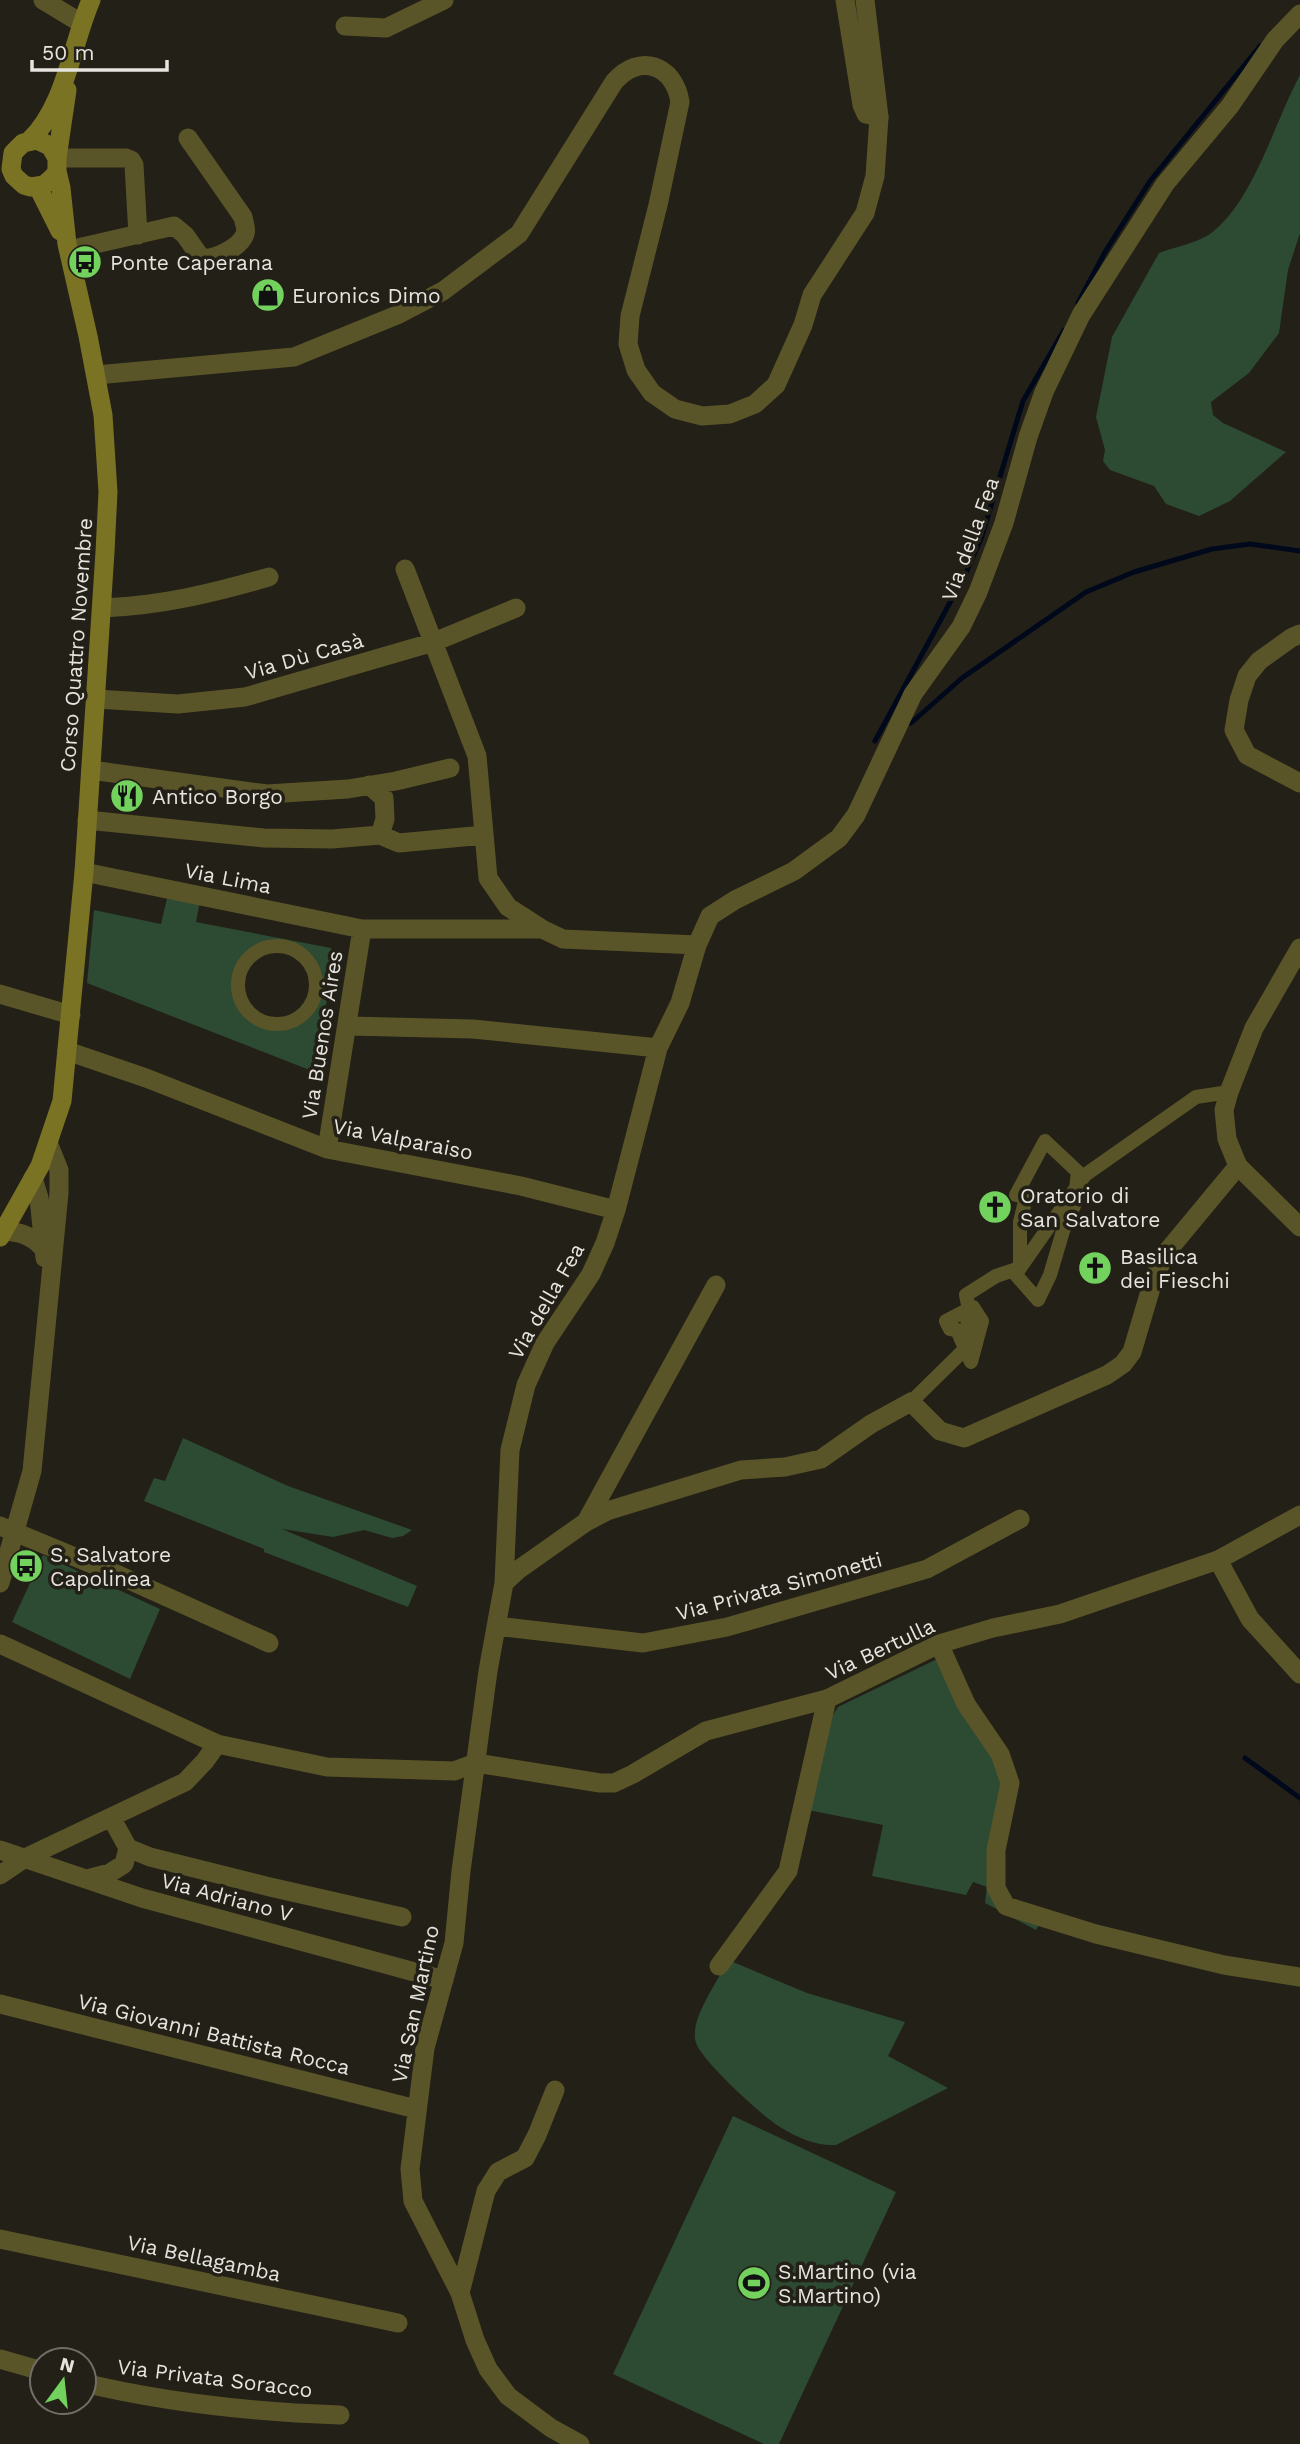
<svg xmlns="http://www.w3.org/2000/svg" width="1300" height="2444" font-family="'Work Sans',sans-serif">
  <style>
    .green { fill: #2d4a33; fill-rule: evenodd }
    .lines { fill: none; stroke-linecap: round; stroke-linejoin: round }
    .stream { stroke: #00081b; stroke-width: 5 }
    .pedestrian { stroke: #5a5528; stroke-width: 14 }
    .minor { stroke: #5a5528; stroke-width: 19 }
    .tertiary { stroke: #5a5528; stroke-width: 19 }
    .secondary { stroke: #7a7324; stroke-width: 19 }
    .labels { text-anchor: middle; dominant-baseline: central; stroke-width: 7; stroke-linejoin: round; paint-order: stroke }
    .poi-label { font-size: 21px; fill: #e7e4df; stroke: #232017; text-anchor: start }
    .street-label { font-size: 21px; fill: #e7e4df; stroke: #232017 }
  </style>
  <rect width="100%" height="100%" fill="#232017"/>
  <path class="green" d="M1300 75V233L1288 270 1279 333 1249 373 1211 402 1213 415 1223 423 1286 452 1230 501 1199 516 1166 504 1154 486 1110 470 1103 461 1105 450 1096 417 1112 337 1159 253C1175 247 1196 243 1210 234 1253 203 1275 121 1300 75Z
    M168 894 200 901 196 922 331 948 334 967 312 1071 87 983 94 910 161 924ZM271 946C335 945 327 1033 270 1024 259 1022 249 1015 244 1006 228 980 246 954 271 946Z
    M183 1438 288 1486 412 1530 403 1536 392 1538 364 1530 333 1537 282 1529 417 1586 408 1607 264 1552V1549L144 1501 154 1478 165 1481Z
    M43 1555 160 1609 130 1679 12 1622Z
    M935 1660 941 1663 1001 1768 994 1892 1040 1923 1036 1930 985 1903 987 1887 973 1882 966 1895 872 1876 883 1825 808 1810 833 1715 838 1707Z
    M733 1962 807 1993 905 2022 888 2056 948 2088 836 2145C816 2146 798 2138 780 2127 762 2116 713 2070 702 2053 697 2047 694 2040 695 2033 695 2013 717 1982 726 1964Z
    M733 2116 896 2192 779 2444H764L613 2374Z"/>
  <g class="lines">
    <path class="stream" d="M1078 303 1105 252 1150 181 1260 46
      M904 722 911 723 962 678 1086 592 1134 572 1212 549 1250 544 1300 551
      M875 741 966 573 981 539 1023 401 1064 330
      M1245 1758 1300 1798"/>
    <path class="pedestrian" d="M238 985a39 39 0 1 1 78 0a39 39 0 1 1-78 0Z
      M1045 1141 1078 1172 1076 1188 1081 1190 1063 1231 1050 1275 1038 1300 1016 1275 1020 1268V1222L1026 1197 1016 1195Z
      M973 1307 982 1321 971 1362 957 1330 950 1329 946 1321Z
      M911 1402 965 1349 969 1309 966 1295 996 1276 1020 1268 1085 1175 1196 1097 1229 1092"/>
    <path class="minor" d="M43 0 81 23
      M845 0 862 105 866 114 879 117
      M345 26 386 28 444 0
      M57 158H126L131 160 134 165 138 235
      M69 250 174 226 185 235 201 258C214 260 240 248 245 234 247 229 244 223 243 217L188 138
      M405 569 477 756 488 878 508 907 542 929 563 939 697 945
      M102 608C160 606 214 593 269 577
      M96 699 178 704 245 697 434 642 516 608
      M91 770 267 794 348 789 396 781 450 768
      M369 785 384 798 385 819 380 835
      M87 820 264 838 332 839 380 835 399 843 484 835
      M84 872 362 929H541
      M0 994 71 1015
      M349 1026 473 1029 658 1048
      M67 1051 146 1078 327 1149 521 1186 616 1210
      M327 1149 362 929
      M586 1522 716 1285
      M0 1526 116 1574 269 1643
      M1218 1560 1250 1619 1300 1674
      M504 1583 510 1450 526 1385 545 1343 591 1274 605 1243 616 1210 658 1048 680 1003 697 945 710 916 735 900 794 871 839 838 856 815 913 694 961 627 978 592 1004 523 1028 437 1044 392 1081 315 1165 184 1230 106 1275 40 1300 14
      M496 1626 643 1643 727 1627 927 1569 1020 1519
      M939 1644 966 1704 1000 1754 1010 1783 996 1850V1888L1006 1906 1096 1934 1224 1965 1300 1977
      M112 1819 128 1848 150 1857 270 1887 402 1917
      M0 1850 142 1898 444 1980
      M0 1875 25 1858 185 1782 205 1761 217 1744
      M87 1879 110 1873 124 1864 128 1848
      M719 1966 788 1871 827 1699
      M0 2004 416 2109
      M0 2239 398 2323
      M460 2293 486 2191 498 2172 525 2158 537 2135 555 2090
      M0 2359 42 2371
      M84 2383C168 2403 254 2412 340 2415
      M580 2444 551 2428 508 2396 488 2369 475 2340 460 2293 413 2201 410 2169 425 2048 454 1943 461 1871 488 1671 504 1583 518 1570 586 1522 607 1511 741 1470 785 1467 821 1459 871 1424 911 1402 940 1431 964 1438 1107 1375 1123 1364 1132 1352 1153 1281 1165 1254 1238 1166"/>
    <path class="tertiary" d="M96 375 294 357 397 315 443 291 519 234 614 82C639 53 674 64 680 102L658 205 630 316 628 344 636 370 652 393 675 409 702 416 730 414 755 404 776 385 803 325 812 295 865 213 875 176 879 117 865 0
      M1300 634 1291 638 1259 661 1247 676 1239 700 1234 730 1247 755 1300 783
      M1300 948 1254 1028 1229 1092 1224 1110 1227 1139 1238 1166 1300 1227
      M33 1178 39 1198 45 1258
      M4 1231C19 1232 31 1235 42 1247
      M0 1583 32 1471 59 1193V1170L49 1145
      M0 1644 217 1744 327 1767 454 1771 476 1763 600 1783H614L633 1774 706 1731 827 1699 939 1644 993 1628 1060 1614 1218 1560 1300 1515"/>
    <path class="secondary" d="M30 140C65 107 72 44 91 0
      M57 158 67 90
      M38 187 60 231
      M0 1237 40 1166 62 1101 84 872 105 552 108 492 103 415 88 336 67 244 61 188 57 171V158L50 146 37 140 23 143 13 153 11 169 14 176 24 185 31 187 44 185 54 176 57 171"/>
  </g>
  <defs>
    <g id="bus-disc" transform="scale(1.75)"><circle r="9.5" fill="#72d25d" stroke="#232017"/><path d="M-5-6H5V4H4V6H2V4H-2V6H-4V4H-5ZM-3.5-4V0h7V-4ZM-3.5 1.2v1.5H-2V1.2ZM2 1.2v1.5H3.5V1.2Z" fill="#111"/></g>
    <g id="shop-disc" transform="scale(1.75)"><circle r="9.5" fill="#72d25d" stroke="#232017"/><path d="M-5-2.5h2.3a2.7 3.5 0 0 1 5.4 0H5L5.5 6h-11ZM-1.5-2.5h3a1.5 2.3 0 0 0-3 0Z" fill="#111"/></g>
    <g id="restaurant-disc" transform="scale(1.75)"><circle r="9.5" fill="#72d25d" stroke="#232017"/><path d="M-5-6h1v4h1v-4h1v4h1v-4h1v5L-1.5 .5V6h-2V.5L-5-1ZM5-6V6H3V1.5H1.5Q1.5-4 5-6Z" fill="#111"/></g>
    <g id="church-disc" transform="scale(1.75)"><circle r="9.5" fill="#72d25d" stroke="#232017"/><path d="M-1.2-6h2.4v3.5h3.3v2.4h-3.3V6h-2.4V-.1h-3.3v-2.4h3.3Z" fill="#111"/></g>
    <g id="stadium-disc" transform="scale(1.75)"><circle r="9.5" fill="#72d25d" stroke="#232017"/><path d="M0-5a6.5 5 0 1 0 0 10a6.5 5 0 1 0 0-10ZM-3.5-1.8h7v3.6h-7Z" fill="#111"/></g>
  </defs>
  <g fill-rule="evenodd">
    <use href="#bus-disc" x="85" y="262"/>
    <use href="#shop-disc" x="268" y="295"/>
    <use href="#restaurant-disc" x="127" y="796"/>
    <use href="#church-disc" x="995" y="1207"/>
    <use href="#church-disc" x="1095" y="1268"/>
    <use href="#bus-disc" x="26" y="1566"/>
    <use href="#stadium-disc" x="754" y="2283"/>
  </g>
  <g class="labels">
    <g class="poi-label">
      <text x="110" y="262">Ponte Caperana</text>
      <text x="292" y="295">Euronics Dimo</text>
      <text x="152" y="796">Antico Borgo</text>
      <text x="1020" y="1195">Oratorio di<tspan x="1020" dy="24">San Salvatore</tspan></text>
      <text x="1120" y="1256">Basilica<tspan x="1120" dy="24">dei Fieschi</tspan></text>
      <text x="50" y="1554">S. Salvatore<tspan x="50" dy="24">Capolinea</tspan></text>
      <text x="778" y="2271">S.Martino (via<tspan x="778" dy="24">S.Martino)</tspan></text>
    </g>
    <g class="street-label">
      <text transform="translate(970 539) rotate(-70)">Via della Fea</text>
      <text transform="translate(76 645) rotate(-86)">Corso Quattro Novembre</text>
      <text transform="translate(304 656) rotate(-16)">Via Dù Casà</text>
      <text transform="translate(228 878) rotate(11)">Via Lima</text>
      <text transform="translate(322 1035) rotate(-81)">Via Buenos Aires</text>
      <text transform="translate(403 1139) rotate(11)">Via Valparaiso</text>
      <text transform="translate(546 1301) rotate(-60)">Via della Fea</text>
      <text transform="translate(779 1586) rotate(-15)">Via Privata Simonetti</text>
      <text transform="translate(880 1649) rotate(-25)">Via Bertulla</text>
      <text transform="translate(227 1897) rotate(15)">Via Adriano V</text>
      <text transform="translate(415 2004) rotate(-78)">Via San Martino</text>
      <text transform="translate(214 2034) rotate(14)">Via Giovanni Battista Rocca</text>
      <text transform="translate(204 2258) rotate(12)">Via Bellagamba</text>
      <text transform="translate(215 2378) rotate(7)">Via Privata Soracco</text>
    </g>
  </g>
  <g transform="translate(63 2381) rotate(15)"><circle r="33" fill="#232017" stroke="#716e67" stroke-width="2"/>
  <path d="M0-5L12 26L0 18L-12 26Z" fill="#72d25d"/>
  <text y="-10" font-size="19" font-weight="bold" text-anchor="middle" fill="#e7e4df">N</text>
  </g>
  <path d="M32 60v10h135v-10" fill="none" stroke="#e7e4df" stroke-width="3.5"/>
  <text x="42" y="60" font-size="21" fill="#e7e4df" stroke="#232017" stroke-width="5" paint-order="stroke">50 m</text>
</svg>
